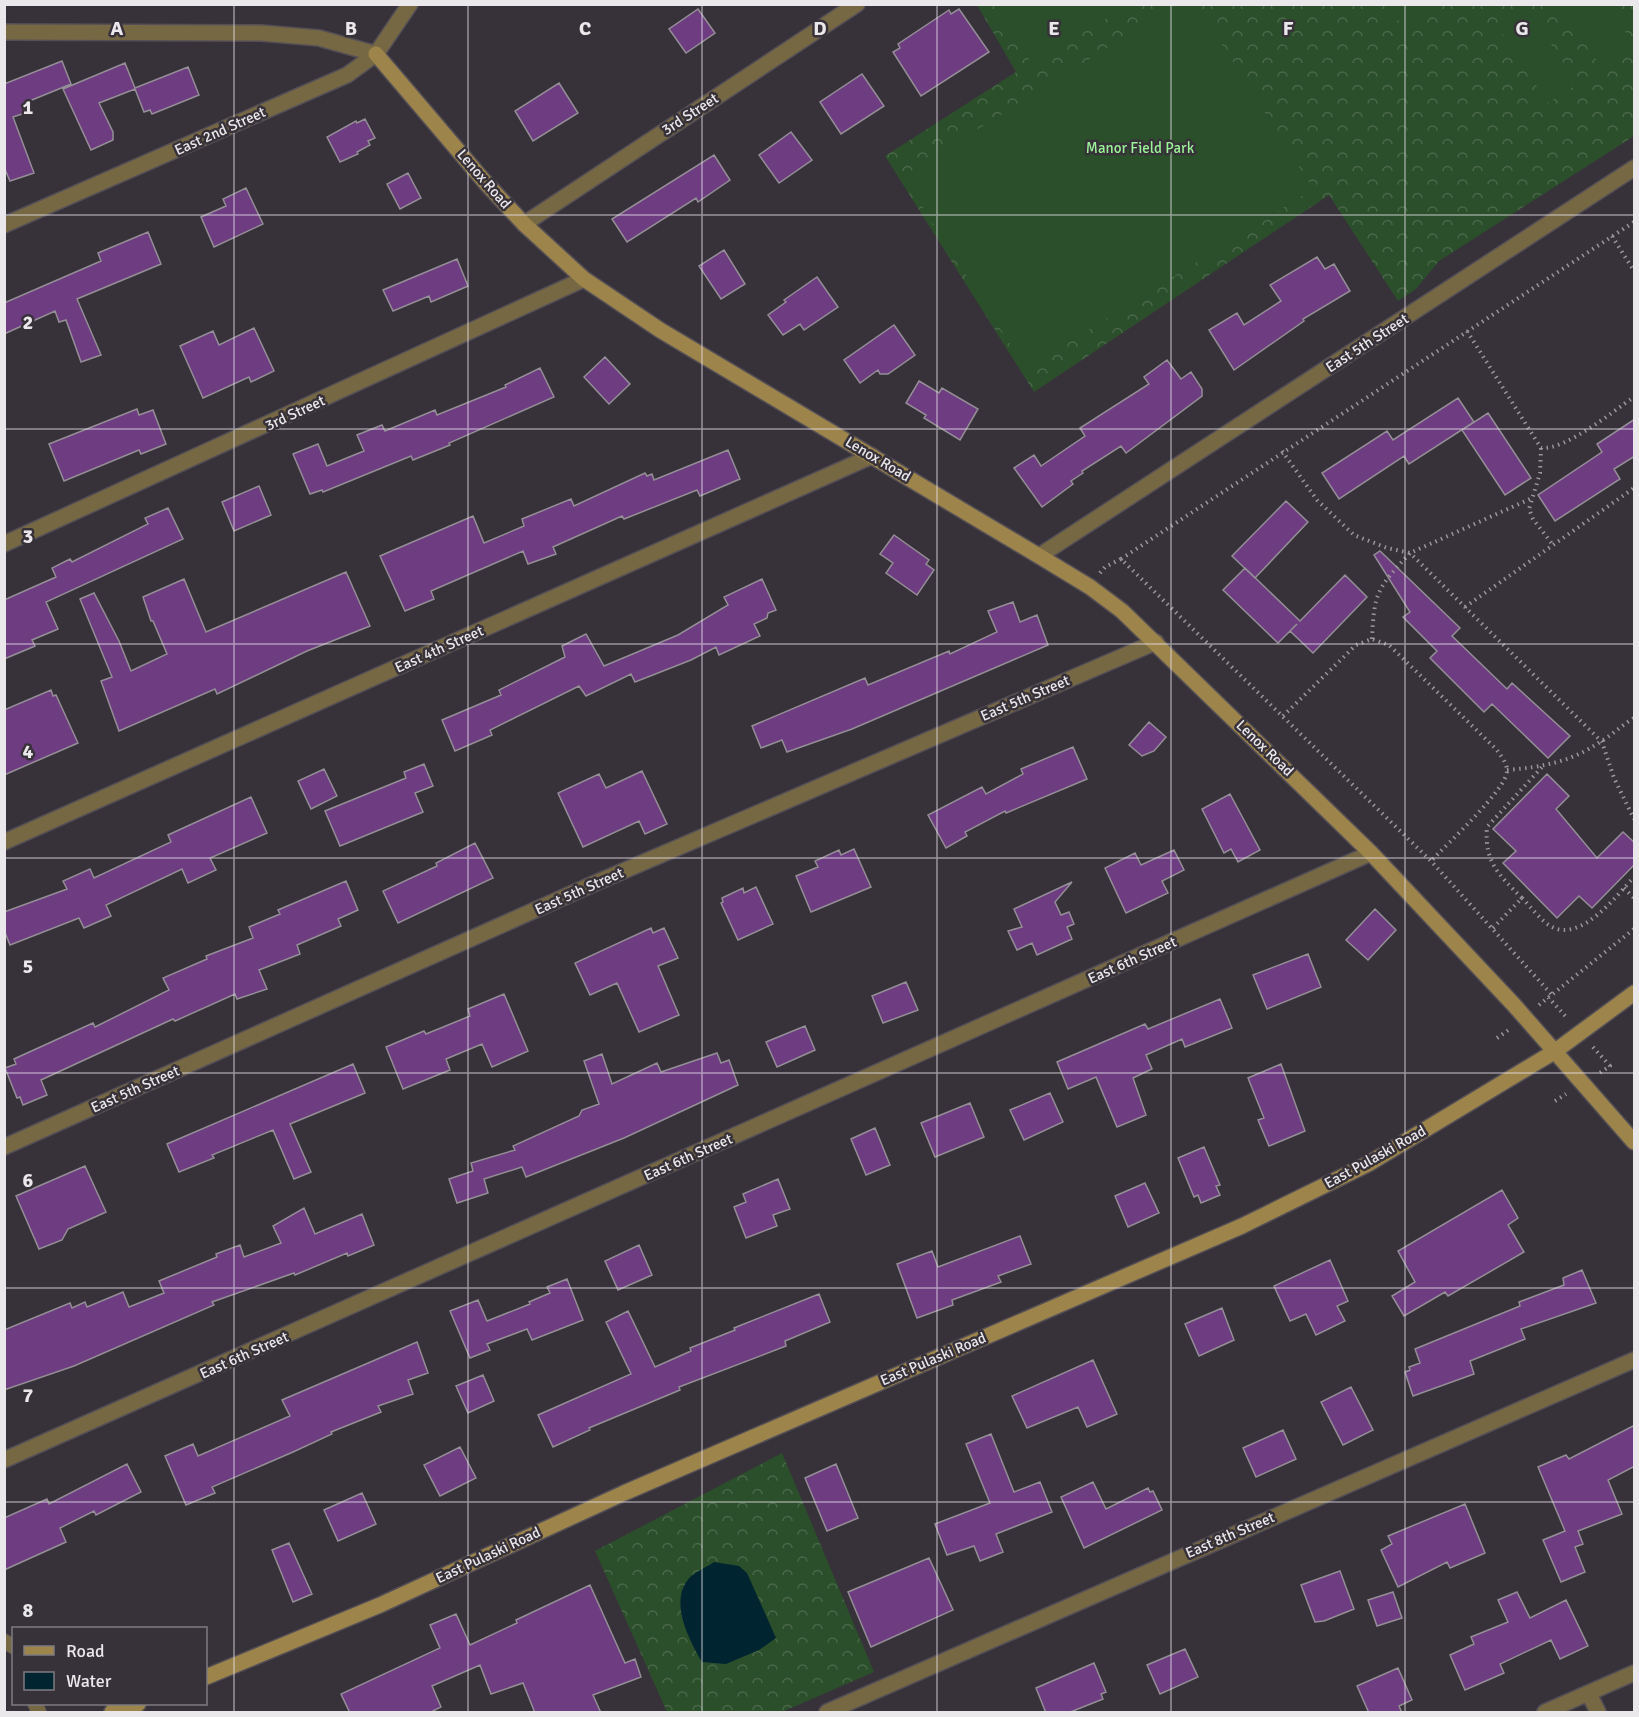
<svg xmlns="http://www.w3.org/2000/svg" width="1639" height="1717" font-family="Signika,sans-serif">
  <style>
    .forest { fill: url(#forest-crowns) }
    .pitch { fill: #2b4f2a }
    .water { fill: #002531 }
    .building { fill: #6e3c81; stroke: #948e96; stroke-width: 1.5 }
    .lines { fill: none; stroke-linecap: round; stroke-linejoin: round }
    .lane-casing { stroke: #544f56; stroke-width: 16 }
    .street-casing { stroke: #544f56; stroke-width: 18 }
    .secondary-casing { stroke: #544f56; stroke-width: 18 }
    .path { stroke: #9a969b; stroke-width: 4; stroke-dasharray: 1.5 4.5; stroke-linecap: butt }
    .lane { stroke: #776844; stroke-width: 14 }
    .street { stroke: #776844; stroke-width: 15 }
    .secondary { stroke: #9d844a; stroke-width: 15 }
    .grid { fill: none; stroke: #ebe8ec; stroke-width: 1.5; stroke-opacity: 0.55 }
    .labels { text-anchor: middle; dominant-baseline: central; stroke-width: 5; stroke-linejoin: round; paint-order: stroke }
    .street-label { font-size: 15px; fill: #ebe8ec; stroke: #373239 }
    .park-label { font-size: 15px; fill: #9af396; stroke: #373239 }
    .grid-label { font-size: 20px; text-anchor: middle; font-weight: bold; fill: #ebe8ec; stroke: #373239; stroke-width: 5; stroke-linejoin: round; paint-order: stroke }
  </style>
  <defs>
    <pattern id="forest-crowns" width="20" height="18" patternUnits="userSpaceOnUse" patternTransform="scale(1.5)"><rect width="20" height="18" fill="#2b4f2a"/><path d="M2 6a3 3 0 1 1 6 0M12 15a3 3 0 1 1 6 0" fill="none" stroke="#4a6849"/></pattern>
  </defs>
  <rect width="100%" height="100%" fill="#373239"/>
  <path class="forest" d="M977 5H1634V136L1439 261 1416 289 1398 301 1329 195 1034 392 885 156 1016 72Z
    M782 1453 874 1672 782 1712H667L595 1551Z"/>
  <path class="pitch" d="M996 5H1128L1032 64Z
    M1197 5 1313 189 1026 369 903 176 1176 5Z
    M1389 5H1437L1402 26Z
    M1560 5H1609L1634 46 1602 68Z
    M1527 8 1577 84 1548 103 1498 27Z"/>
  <path class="water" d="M714 1562 739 1566 747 1573 776 1638 759 1650 726 1664 702 1662C690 1641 670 1605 687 1581 692 1573 707 1567 714 1562Z"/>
  <path class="building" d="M698 9 715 33 686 53 669 29Z
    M959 9 989 52 921 96 893 52 900 48 898 44 949 10 951 14Z
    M62 61 71 84 27 102 31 111 13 117 34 173 10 181 4 167V84Z
    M125 63 135 88 188 67 199 95 152 114 150 110 144 112 135 89 99 103 113 132V140L91 150 63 89Z
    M862 74 884 106 841 134 820 102Z
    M559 83 578 113 533 141 515 111Z
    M365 119 375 138 368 141 370 145 357 152 358 154 340 162 327 137 356 121 357 123Z
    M791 132 812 160 779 183 759 155Z
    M714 155 730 180 698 202 696 198 627 242 612 219Z
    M408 173 421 198 400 209 387 184Z
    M246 188 263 224 214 247 201 217 226 206 223 199Z
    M148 232 161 264 77 299 101 355 81 362 66 320 59 322 55 311 4 334V303L101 261 98 253Z
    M724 250 745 284 721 299 699 266Z
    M1317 257 1325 269 1334 264 1350 291 1303 319 1304 321 1234 370 1209 330 1237 313 1244 325 1281 301 1270 285Z
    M457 259 468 286 431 302 429 296 393 311 383 290Z
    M817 277 838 307 804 330 800 324 783 335 768 315 786 302 784 300Z
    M894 325 915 355 888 374H880L878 370 860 383 844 360Z
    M254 328 274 371 251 382 249 377 203 398 180 346 213 331 219 345Z
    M605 357 630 384 609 404 584 377Z
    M1167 360 1181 379 1191 372 1202 389V396L1126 453 1121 446 1082 471 1083 473 1071 481 1073 484 1042 507 1014 468 1034 455 1041 466 1085 436 1080 428 1149 384 1144 377Z
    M540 368 554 397 449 443 450 445 413 460 411 456 323 492 322 490 310 494 293 454 318 444 327 466 364 451 357 435 382 425 385 431 435 410 437 415 506 387 505 385Z
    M919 381 939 393 942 388 978 409 960 440 924 418 926 415 906 403Z
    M1458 398 1474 422 1409 464 1404 456 1339 499 1322 473 1387 431 1393 440Z
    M137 409 139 415 153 410 166 444 141 454 139 450 64 481 49 444Z
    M1488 413 1531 478 1505 495 1462 430Z
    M1635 419V456L1614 469 1620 479 1555 521 1538 495 1602 452 1597 444Z
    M728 450 740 479 700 496 697 490 624 519 622 516 553 547 556 554 528 564 523 551 431 591 434 599 405 611 380 556 473 516 484 543 524 526 522 519 571 499 574 506 645 473 647 476 652 474 654 480Z
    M259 486 271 515 234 531 222 502Z
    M1286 501 1308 522 1255 578 1232 556Z
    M168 508 183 539 46 602 58 629 32 640 35 646 4 659V600L56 577 52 568 70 559 72 562 148 524 145 518Z
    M894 535 929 560 926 564 934 570 917 595 886 573 893 563 880 554Z
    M1380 551 1460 628 1452 636 1507 689 1512 683 1570 736 1548 758 1492 704 1484 712 1430 658 1437 651 1403 617 1410 612 1374 555Z
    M1245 568 1300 621 1345 575 1367 597 1313 653 1290 631 1297 624 1278 643 1223 590Z
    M346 572 370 626 307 651 217 694 215 689 119 731 101 681 112 677 80 599 94 593 119 641 131 671 167 654 153 621H151L143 597 184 579 206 632Z
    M762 579 776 610 768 613 767 618 754 624 760 636 719 655 716 647 691 660 635 682 631 674 586 696 579 686 490 730 492 735 455 751 442 720 501 695 499 690 565 657 562 646 586 634 604 666 678 635 728 605 724 597Z
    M1013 602 1020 622 1037 615 1048 645 852 729 801 747 787 752 782 740 761 748 752 726 865 678 868 685 949 651 950 654 997 632 988 611Z
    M51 690 53 696 56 695 78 743 4 775V710Z
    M1149 722 1166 737 1154 751 1142 756 1129 745Z
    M1073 747 1087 779 1006 813 1005 811 965 832 967 836 946 848 928 815 982 787 986 794 1023 774 1021 769Z
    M424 764 433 786 415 793 423 812 340 846 325 811 406 778 404 772Z
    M324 769 337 796 311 809 298 781Z
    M642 771 667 824 645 834 639 821 583 847 558 793 599 774 606 788Z
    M1547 774 1569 796 1556 809 1597 858 1623 832 1635 843V864L1592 908 1579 896 1557 918 1503 863 1516 851 1493 829Z
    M1230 794 1260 850 1238 862 1231 849 1224 853 1202 809Z
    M251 797 267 833 210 858 216 870 188 883 182 869 106 905 111 916 84 928 79 918 10 945 4 930V912L67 889 63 881 90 869 94 878 171 842 168 835Z
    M475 843 493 878 398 923 383 891 437 866 436 863Z
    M854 849 871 887 811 912 796 876 818 867 815 861 839 850 841 855Z
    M1174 850 1184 870 1162 881 1168 893 1126 913 1105 868 1135 853 1141 865Z
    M346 881 358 910 338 919 341 926 297 945 300 954 259 970 267 989 237 999 235 994 175 1021 173 1019 41 1080 47 1095 23 1105 20 1097 17 1098 5 1068 16 1064 14 1059 93 1023 95 1027 169 990 163 978 207 959 206 956 253 938 249 927 280 914 278 910Z
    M1072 882 1055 902 1061 915 1069 912 1074 924 1067 927 1072 939 1037 955 1032 943 1017 950 1008 931 1022 927 1014 909Z
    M756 887 773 924 738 940 721 903 723 902 722 898 743 888 744 893Z
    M1375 909 1396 930 1368 960 1346 940Z
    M651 928 653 933 664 928 678 958 658 966 679 1015 639 1032 617 983 590 995 575 963Z
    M1308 954 1321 987 1267 1009 1253 975Z
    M906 982 918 1010 883 1023 872 996Z
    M504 994 528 1051 492 1067 482 1044 446 1059 450 1070 403 1089 386 1047 424 1031 426 1034 470 1016 468 1009Z
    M1220 999 1232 1028 1185 1047 1182 1039 1146 1055 1152 1069 1133 1078 1146 1115 1117 1127 1096 1077 1068 1089 1057 1062 1145 1024 1148 1029Z
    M805 1026 815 1050 777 1067 766 1042Z
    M717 1053 721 1063 729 1060 738 1085 624 1138 526 1177 522 1167 484 1179 488 1193 457 1203 449 1179 473 1171 471 1163 515 1150 513 1146 579 1116 582 1110 599 1104 584 1061 602 1054 612 1084 657 1063 661 1072Z
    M353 1064 365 1093 290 1124 311 1172 294 1179 273 1130 212 1155 214 1158 179 1172 167 1144Z
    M1281 1064 1305 1131 1269 1146 1258 1120 1264 1118 1248 1078Z
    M1050 1093 1063 1122 1024 1140 1010 1110Z
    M970 1103 984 1137 935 1157 921 1123Z
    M875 1128 890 1165 866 1175 851 1139Z
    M1204 1147 1220 1185 1216 1186 1220 1195 1201 1203 1198 1195 1194 1197 1178 1158Z
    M85 1166 106 1212 68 1229 62 1240 39 1249 16 1196Z
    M778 1179 790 1209 773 1215 777 1226 746 1238 734 1207 746 1202 743 1194Z
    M1145 1183 1159 1213 1128 1227 1115 1196Z
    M1502 1190 1518 1218 1508 1225 1524 1252 1448 1296 1445 1292 1404 1316 1392 1296 1415 1282 1398 1251Z
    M304 1208 315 1234 362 1214 374 1245 348 1256 347 1253 295 1275 294 1273 212 1302 214 1305 74 1366 4 1390V1330L70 1303 72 1308 85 1302 87 1307 123 1292 129 1307 164 1293 159 1281 217 1257 216 1254 240 1245 244 1257 281 1243 273 1226Z
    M1020 1236 1031 1264 998 1276 1001 1282 952 1300 953 1305 917 1318 897 1264 932 1251 938 1267Z
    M639 1245 652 1275 618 1290 605 1261Z
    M1330 1260 1348 1301 1337 1306 1345 1321 1316 1335 1306 1314 1290 1321 1274 1286Z
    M1582 1270 1596 1303 1521 1329 1525 1339 1470 1361 1474 1374 1413 1396 1405 1372 1410 1370 1409 1367 1420 1363 1415 1349 1520 1306 1519 1302 1564 1285 1563 1278Z
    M567 1279 583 1320 532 1340 527 1329 487 1344 490 1350 470 1358 450 1311 478 1300 487 1321 530 1304 529 1302 550 1293 547 1287Z
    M819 1294 830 1322 785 1341 786 1346 679 1387 680 1390 589 1428 590 1430 553 1447 538 1415 631 1374 606 1322 628 1311 655 1367 691 1351 690 1348 735 1330 734 1328Z
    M1222 1308 1234 1340 1199 1356 1185 1324Z
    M417 1342 428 1373 408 1380 413 1394 378 1406 381 1412 331 1432 332 1434 293 1452 212 1487 215 1493 186 1505 165 1456 193 1444 198 1456 290 1416 282 1400Z
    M1093 1360 1117 1414 1087 1427 1078 1407 1027 1428 1012 1396Z
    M483 1375 494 1401 468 1413 456 1386Z
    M1351 1387 1373 1430 1343 1445 1321 1402Z
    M1635 1425V1466L1608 1480 1622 1514 1578 1531 1583 1544 1575 1547 1585 1572 1561 1582 1543 1540 1565 1531 1538 1467 1566 1455 1569 1459Z
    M1283 1430 1296 1459 1256 1477 1243 1448Z
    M991 1434 1014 1492 1040 1482 1052 1512 996 1534 1003 1552 980 1561 974 1546 947 1555 935 1524 990 1503 966 1444Z
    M460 1447 476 1478 440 1496 424 1465Z
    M127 1464 141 1492 96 1515 94 1511 60 1528 66 1542 4 1570V1518L47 1499 49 1504Z
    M836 1464 858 1518 827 1531 805 1478Z
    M1093 1482 1106 1509 1148 1488 1150 1492 1153 1491 1162 1510 1084 1548 1061 1497Z
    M362 1493 376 1524 338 1541 324 1510Z
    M1465 1504 1485 1553 1450 1568 1447 1562 1398 1587 1381 1550 1392 1544 1388 1536Z
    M289 1543 312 1594 293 1602 272 1550Z
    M929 1558 953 1610 871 1647 848 1592Z
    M1340 1571 1354 1609 1324 1621 1315 1622 1301 1585Z
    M590 1585 625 1663 635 1659 641 1677 593 1695 601 1713H535L523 1683 491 1694 480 1665 432 1686 441 1707 429 1713H350L341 1694 440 1648 430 1625 456 1614 470 1645 517 1623 516 1620Z
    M1393 1592 1402 1618 1377 1626 1368 1600Z
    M1517 1592 1530 1618 1566 1600 1588 1646 1560 1659 1551 1640 1500 1664 1504 1673 1465 1690 1450 1655 1474 1644 1471 1637 1508 1622 1498 1600Z
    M1185 1649 1198 1677 1160 1694 1147 1665Z
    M1094 1663 1106 1692 1101 1694 1103 1699 1068 1713H1046L1036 1688Z
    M1398 1668 1412 1700 1399 1706 1402 1713H1369L1357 1686Z"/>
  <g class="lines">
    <g class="lane-casing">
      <path id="lane" d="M4 1641 14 1647
        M35 1704 39 1712"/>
    </g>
    <g class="street-casing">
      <path id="street" d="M4 32 261 33 319 38 376 54
        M524 224 857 4
        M4 225 347 75 376 54 410 4
        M4 544 584 279
        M1039 556 1634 168
        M4 842 872 456
        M4 1147 600 881 1156 642
        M4 1460 1371 853
        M1589 1694 1598 1712
        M827 1712 1634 1360
        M1545 1712 1634 1673"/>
    </g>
    <g class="secondary-casing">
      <path id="secondary" d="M376 54 484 181 524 224 584 279 660 330 1039 556 1090 587 1122 611 1371 853 1514 1005 1634 1142
        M206 1677 380 1605 624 1493 1242 1226 1368 1164 1554 1052 1634 993
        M112 1712 138 1704"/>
    </g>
    <path class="path" d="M1612 236 1634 271
      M1467 331 1541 448C1566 450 1612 412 1634 397
      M1541 448 1540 473 1529 509 1533 519 1553 545
      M1282 451 1317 500 1354 535 1387 548 1410 553 1530 499
      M1121 559 1634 222
      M1100 573 1105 567 1121 559 1431 861 1552 995
      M1465 607 1634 488
      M1372 639C1374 591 1378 588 1410 553L1602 742 1614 778 1634 819
      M1283 716 1356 645 1372 639 1389 645 1497 750C1501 756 1507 763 1507 771 1507 789 1446 845 1431 861
      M1507 770C1542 767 1571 762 1600 742 1612 735 1622 725 1634 718
      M1624 888 1634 898
      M1522 898C1531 907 1541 921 1552 927 1582 942 1617 895 1634 877
      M1493 928 1522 898C1499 875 1484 862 1487 827L1542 767
      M1548 997 1568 1019
      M1539 1005 1634 929
      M1497 1038 1510 1029
      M1593 1047 1610 1066 1598 1074
      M1555 1101 1566 1094"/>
    <use href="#lane" class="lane"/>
    <use href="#street" class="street"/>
    <use href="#secondary" class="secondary"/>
  </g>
  <path class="grid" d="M234 4V1712M468 4V1712M702 4V1712M937 4V1712M1171 4V1712M1405 4V1712M4 215H1634M4 429H1634M4 644H1634M4 858H1634M4 1073H1634M4 1288H1634M4 1502H1634"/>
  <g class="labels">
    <g class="street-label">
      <text transform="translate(690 114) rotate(-33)">3rd Street</text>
      <text transform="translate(220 131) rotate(-24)">East 2nd Street</text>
      <text transform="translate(484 179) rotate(49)">Lenox Road</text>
      <text transform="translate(1367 343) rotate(-33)">East 5th Street</text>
      <text transform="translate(295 413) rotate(-25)">3rd Street</text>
      <text transform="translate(878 459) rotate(31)">Lenox Road</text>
      <text transform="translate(439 649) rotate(-24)">East 4th Street</text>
      <text transform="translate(1025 698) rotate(-23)">East 5th Street</text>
      <text transform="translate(1265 748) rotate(44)">Lenox Road</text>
      <text transform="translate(579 891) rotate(-24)">East 5th Street</text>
      <text transform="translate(1132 960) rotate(-24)">East 6th Street</text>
      <text transform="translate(135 1089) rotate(-24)">East 5th Street</text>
      <text transform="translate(688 1157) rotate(-24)">East 6th Street</text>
      <text transform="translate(1375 1157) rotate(-29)">East Pulaski Road</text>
      <text transform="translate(244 1355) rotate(-24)">East 6th Street</text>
      <text transform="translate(933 1359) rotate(-23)">East Pulaski Road</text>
      <text transform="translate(1230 1535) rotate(-23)">East 8th Street</text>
      <text transform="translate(488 1555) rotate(-25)">East Pulaski Road</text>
    </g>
    <g class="park-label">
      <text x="1140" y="148">Manor Field Park</text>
    </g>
  </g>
  <g class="grid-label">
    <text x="117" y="35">A</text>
    <text x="351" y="35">B</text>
    <text x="585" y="35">C</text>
    <text x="820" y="35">D</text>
    <text x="1054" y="35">E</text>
    <text x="1288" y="35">F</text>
    <text x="1522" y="35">G</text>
    <text x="28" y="114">1</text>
    <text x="28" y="329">2</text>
    <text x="28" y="543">3</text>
    <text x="28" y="758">4</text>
    <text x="28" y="973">5</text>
    <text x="28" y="1187">6</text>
    <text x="28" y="1402">7</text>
    <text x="28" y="1617">8</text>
  </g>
  <rect width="1639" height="1717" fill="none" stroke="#ebe8ec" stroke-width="12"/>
  <rect x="12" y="1627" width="195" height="78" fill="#373239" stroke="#7f7b81" stroke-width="1.5"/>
  <rect x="24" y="1646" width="30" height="9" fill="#9d844a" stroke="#7f7b81" stroke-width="1.5"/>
  <text x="66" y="1657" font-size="18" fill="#ebe8ec">Road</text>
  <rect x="24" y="1672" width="30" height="18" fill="#002531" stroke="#7f7b81" stroke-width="1.5"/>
  <text x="66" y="1687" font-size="18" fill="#ebe8ec">Water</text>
</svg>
